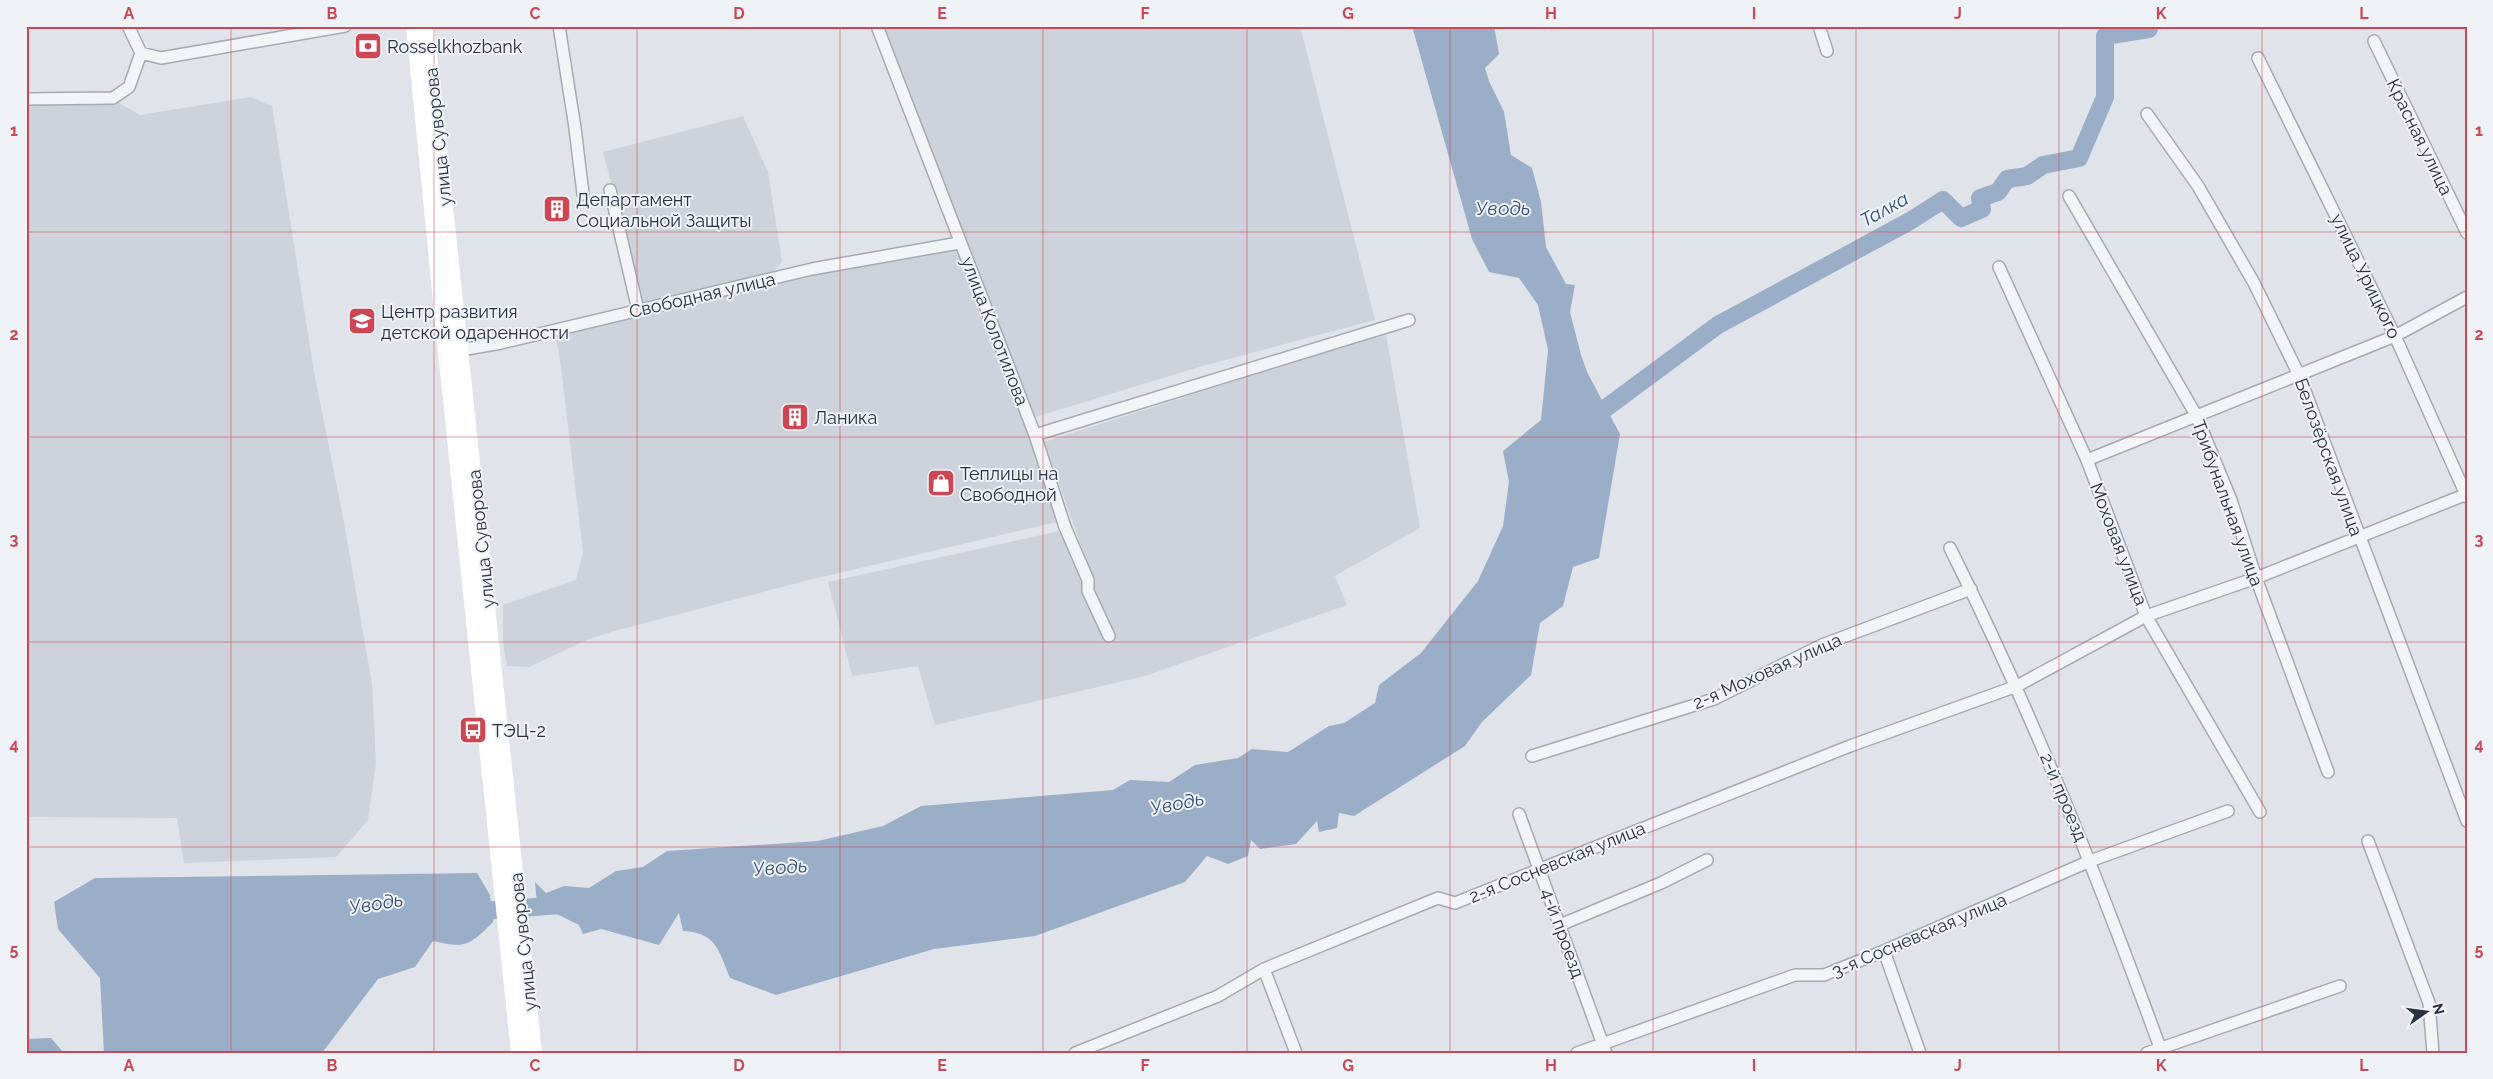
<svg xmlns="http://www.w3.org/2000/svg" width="2493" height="1079" font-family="Raleway,sans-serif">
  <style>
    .built { fill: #ced2db }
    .water { fill: #9baec8 }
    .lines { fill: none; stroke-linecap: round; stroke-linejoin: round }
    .river { stroke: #9baec8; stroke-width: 18 }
    .street-casing { stroke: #a5aab3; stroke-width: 14 }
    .street { stroke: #f2f4f7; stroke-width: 11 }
    .secondary { stroke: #fff; stroke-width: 16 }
    .grid { fill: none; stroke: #cc4653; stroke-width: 1; stroke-opacity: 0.55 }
    .labels { text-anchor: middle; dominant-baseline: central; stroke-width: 4; stroke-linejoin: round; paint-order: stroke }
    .poi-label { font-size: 18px; fill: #293040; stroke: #eff2f6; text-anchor: start }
    .street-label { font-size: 18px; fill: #293040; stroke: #eff2f6 }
    .water-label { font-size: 19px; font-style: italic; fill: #334c73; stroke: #eff2f6 }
    .neatline { fill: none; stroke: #cc4653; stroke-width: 2 }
    .grid-label { font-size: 16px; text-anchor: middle; font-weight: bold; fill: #cc4653 }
  </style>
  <rect width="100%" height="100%" fill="#e0e3e9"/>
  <path class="built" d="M879 26H1300L1375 320 1199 367 1032 418Z
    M251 97 272 106 314 372 343 517 372 684 376 763 368 820 336 857 184 863 177 818 26 817V101L114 100 140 115Z
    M743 116 768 172 782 262 773 272 643 303 603 152Z
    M956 249 1028 432 1057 522 809 580 611 632 589 639 529 667 507 666 503 642V605L576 580 583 552 560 359 555 334 813 273Z
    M1386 335 1420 528 1335 576 1347 605 1145 676 935 725 918 666 852 676 828 582 1064 530 1085 566 1088 565 1044 442 1339 348Z"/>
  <path class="water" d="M1412 26H1494L1499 54 1485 68 1489 81 1504 112 1511 155 1532 168 1541 202 1546 247 1566 284 1575 285 1570 312 1581 355 1587 372 1620 434 1599 558 1573 567 1563 606 1540 623 1531 675 1482 722 1465 746 1354 816 1339 813 1337 828 1319 832 1317 821 1296 844 1260 849 1251 840 1248 856 1228 864 1207 856 1185 882 1035 936 934 949 776 995 730 978C719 951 716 932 683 931L679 913 659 945 601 929 583 934 579 925 555 913 538 914 535 882 546 893 564 886 589 888 616 871 643 867 667 851 818 841 883 826 921 806 1113 790 1130 780 1169 782 1195 765 1238 758 1252 749 1288 752 1329 726 1344 723 1375 703 1379 685 1421 653 1478 581 1503 526 1509 482 1503 451 1541 420 1548 350 1538 305 1519 278 1489 272 1472 239Z
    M477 873 490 895 493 922C470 945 466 949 433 941L415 967 378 979 322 1053H104L100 978 58 929 54 902 95 878Z
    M51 1038 64 1053H26V1039Z"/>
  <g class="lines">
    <path class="river" d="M1587 422 1718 325 1910 221 1943 200 1961 218 1982 209 1980 198 1998 192 2007 179 2027 176 2043 165 2079 158 2105 97V36L2149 29V26
      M469 912 561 905"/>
    <g class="street-casing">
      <path id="street" d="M559 26 575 128 583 194
        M877 26 1035 435 1065 527 1088 580V591L1109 636
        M1819 26 1827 51
        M2374 41 2467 233
        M141 53 161 58 345 26
        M2258 58 2395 336 2467 497
        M26 99 113 98 129 87 141 53 128 26
        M2147 114 2198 186 2254 283 2299 375 2467 821
        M610 190 638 310
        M2069 196 2196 415 2231 500 2256 578 2328 772
        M1999 267 2087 460 2146 616 2260 812
        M461 350 501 343 812 269 959 243
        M1035 435 1409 320
        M2087 460 2395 336 2467 297
        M1950 548C2032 712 2099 880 2162 1053
        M1532 756 1714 699 1822 645 1971 589
        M1519 814 1606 1053
        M2368 841 2429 1003 2433 1053
        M1560 925 1661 883 1707 860
        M1884 951 1920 1053
        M1264 969 1296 1053
        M1075 1053 1218 996 1264 969 1438 898 1455 903 1850 746 2017 686 2146 616 2256 578 2467 494
        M1577 1053 1795 975H1824L1884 951 2090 861 2228 811
        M2147 1053 2340 986"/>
    </g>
    <use href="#street" class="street"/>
    <path class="secondary" d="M414 26 446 352 519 1053
      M426 26 534 1053"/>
  </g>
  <path class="grid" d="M231 26V1053M434 26V1053M637 26V1053M840 26V1053M1043 26V1053M1247 26V1053M1450 26V1053M1653 26V1053M1856 26V1053M2059 26V1053M2262 26V1053M26 232H2467M26 437H2467M26 642H2467M26 847H2467"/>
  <defs>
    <g id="bank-square" transform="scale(1.4375)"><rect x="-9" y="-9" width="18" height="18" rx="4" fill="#cc4653" stroke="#eff2f6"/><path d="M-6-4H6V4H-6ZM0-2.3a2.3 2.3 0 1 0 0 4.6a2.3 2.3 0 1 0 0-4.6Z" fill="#fff"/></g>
    <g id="building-square" transform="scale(1.4375)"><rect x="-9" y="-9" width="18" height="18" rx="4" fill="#cc4653" stroke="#eff2f6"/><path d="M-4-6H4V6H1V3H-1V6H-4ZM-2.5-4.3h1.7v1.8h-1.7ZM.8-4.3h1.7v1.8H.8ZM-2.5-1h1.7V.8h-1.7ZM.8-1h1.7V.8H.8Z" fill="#fff"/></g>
    <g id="school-square" transform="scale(1.4375)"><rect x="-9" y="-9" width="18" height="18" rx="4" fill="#cc4653" stroke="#eff2f6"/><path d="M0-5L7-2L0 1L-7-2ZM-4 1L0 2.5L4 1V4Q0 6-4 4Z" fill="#fff"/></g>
    <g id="shop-square" transform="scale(1.4375)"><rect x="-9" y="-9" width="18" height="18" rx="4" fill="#cc4653" stroke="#eff2f6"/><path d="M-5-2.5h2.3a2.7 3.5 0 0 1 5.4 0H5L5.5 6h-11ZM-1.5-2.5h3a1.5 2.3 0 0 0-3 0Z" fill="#fff"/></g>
    <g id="bus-square" transform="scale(1.4375)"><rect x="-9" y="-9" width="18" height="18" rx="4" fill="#cc4653" stroke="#eff2f6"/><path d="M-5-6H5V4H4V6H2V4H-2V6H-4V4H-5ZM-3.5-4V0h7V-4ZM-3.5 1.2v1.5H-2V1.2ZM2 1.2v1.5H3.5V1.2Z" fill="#fff"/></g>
  </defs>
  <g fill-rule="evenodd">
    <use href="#bank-square" x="368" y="46"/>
    <use href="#building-square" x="557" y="209"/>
    <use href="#school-square" x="362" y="321"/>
    <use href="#building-square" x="795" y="417"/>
    <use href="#shop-square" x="941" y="483"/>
    <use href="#bus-square" x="473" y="730"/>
  </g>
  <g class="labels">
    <g class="poi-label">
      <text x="387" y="46">Rosselkhozbank</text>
      <text x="576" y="199">Департамент<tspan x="576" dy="21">Социальной Защиты</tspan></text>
      <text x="381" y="311">Центр развития<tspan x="381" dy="21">детской одаренности</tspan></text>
      <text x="814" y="417">Ланика</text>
      <text x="960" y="473">Теплицы на<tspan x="960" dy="21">Свободной</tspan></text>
      <text x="492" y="730">ТЭЦ-2</text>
    </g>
    <g class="street-label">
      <text transform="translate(438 137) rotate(-96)">улица Суворова</text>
      <text transform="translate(2420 137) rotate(64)">Красная улица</text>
      <text transform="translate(2366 276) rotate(64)">улица Урицкого</text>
      <text transform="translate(702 295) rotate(-13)">Свободная улица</text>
      <text transform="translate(995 331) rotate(69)">улица Колотилова</text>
      <text transform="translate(2329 457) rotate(70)">Белозёрская улица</text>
      <text transform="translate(2228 503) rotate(70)">Трибунальная улица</text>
      <text transform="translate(481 539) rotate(-96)">улица Суворова</text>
      <text transform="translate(2119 544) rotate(69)">Моховая улица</text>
      <text transform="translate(1767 671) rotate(-24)">2-я Моховая улица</text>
      <text transform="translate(2064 797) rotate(67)">2-й проезд</text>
      <text transform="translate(1557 862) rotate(-22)">2-я Сосневская улица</text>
      <text transform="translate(1563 933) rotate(70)">4-й проезд</text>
      <text transform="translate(1919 935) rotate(-23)">3-я Сосневская улица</text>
      <text transform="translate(523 942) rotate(-96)">улица Суворова</text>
    </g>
    <g class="water-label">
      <text x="1503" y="208">Уводь</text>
      <text transform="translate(1884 209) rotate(-29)">Талка</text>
      <text transform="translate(1177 803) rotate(-11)">Уводь</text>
      <text transform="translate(780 867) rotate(-4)">Уводь</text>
      <text transform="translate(376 903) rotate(-9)">Уводь</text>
    </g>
  </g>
  <rect width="2493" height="1079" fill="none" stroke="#eff2f6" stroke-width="55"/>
  <g transform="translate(2426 1012) rotate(76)" stroke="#eff2f6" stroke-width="4" paint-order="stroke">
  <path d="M0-4L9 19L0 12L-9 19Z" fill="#293040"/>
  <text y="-8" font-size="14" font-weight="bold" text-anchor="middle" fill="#293040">N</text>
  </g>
  <rect x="28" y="28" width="2438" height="1024" class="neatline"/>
  <g class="grid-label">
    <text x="129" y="19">A</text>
    <text x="332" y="19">B</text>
    <text x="535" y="19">C</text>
    <text x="739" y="19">D</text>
    <text x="942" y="19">E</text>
    <text x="1145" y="19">F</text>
    <text x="1348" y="19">G</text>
    <text x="1551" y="19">H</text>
    <text x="1754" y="19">I</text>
    <text x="1958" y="19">J</text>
    <text x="2161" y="19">K</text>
    <text x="2364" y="19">L</text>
    <text x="14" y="136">1</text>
    <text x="2479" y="136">1</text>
    <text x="14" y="340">2</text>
    <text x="2479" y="340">2</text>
    <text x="14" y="545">3</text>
    <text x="2479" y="545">3</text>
    <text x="14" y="750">4</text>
    <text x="2479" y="750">4</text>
    <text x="14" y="955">5</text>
    <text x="2479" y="955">5</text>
    <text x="129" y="1071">A</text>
    <text x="332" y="1071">B</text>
    <text x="535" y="1071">C</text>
    <text x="739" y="1071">D</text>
    <text x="942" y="1071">E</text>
    <text x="1145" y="1071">F</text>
    <text x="1348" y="1071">G</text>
    <text x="1551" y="1071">H</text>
    <text x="1754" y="1071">I</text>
    <text x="1958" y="1071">J</text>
    <text x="2161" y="1071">K</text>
    <text x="2364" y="1071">L</text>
  </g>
</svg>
